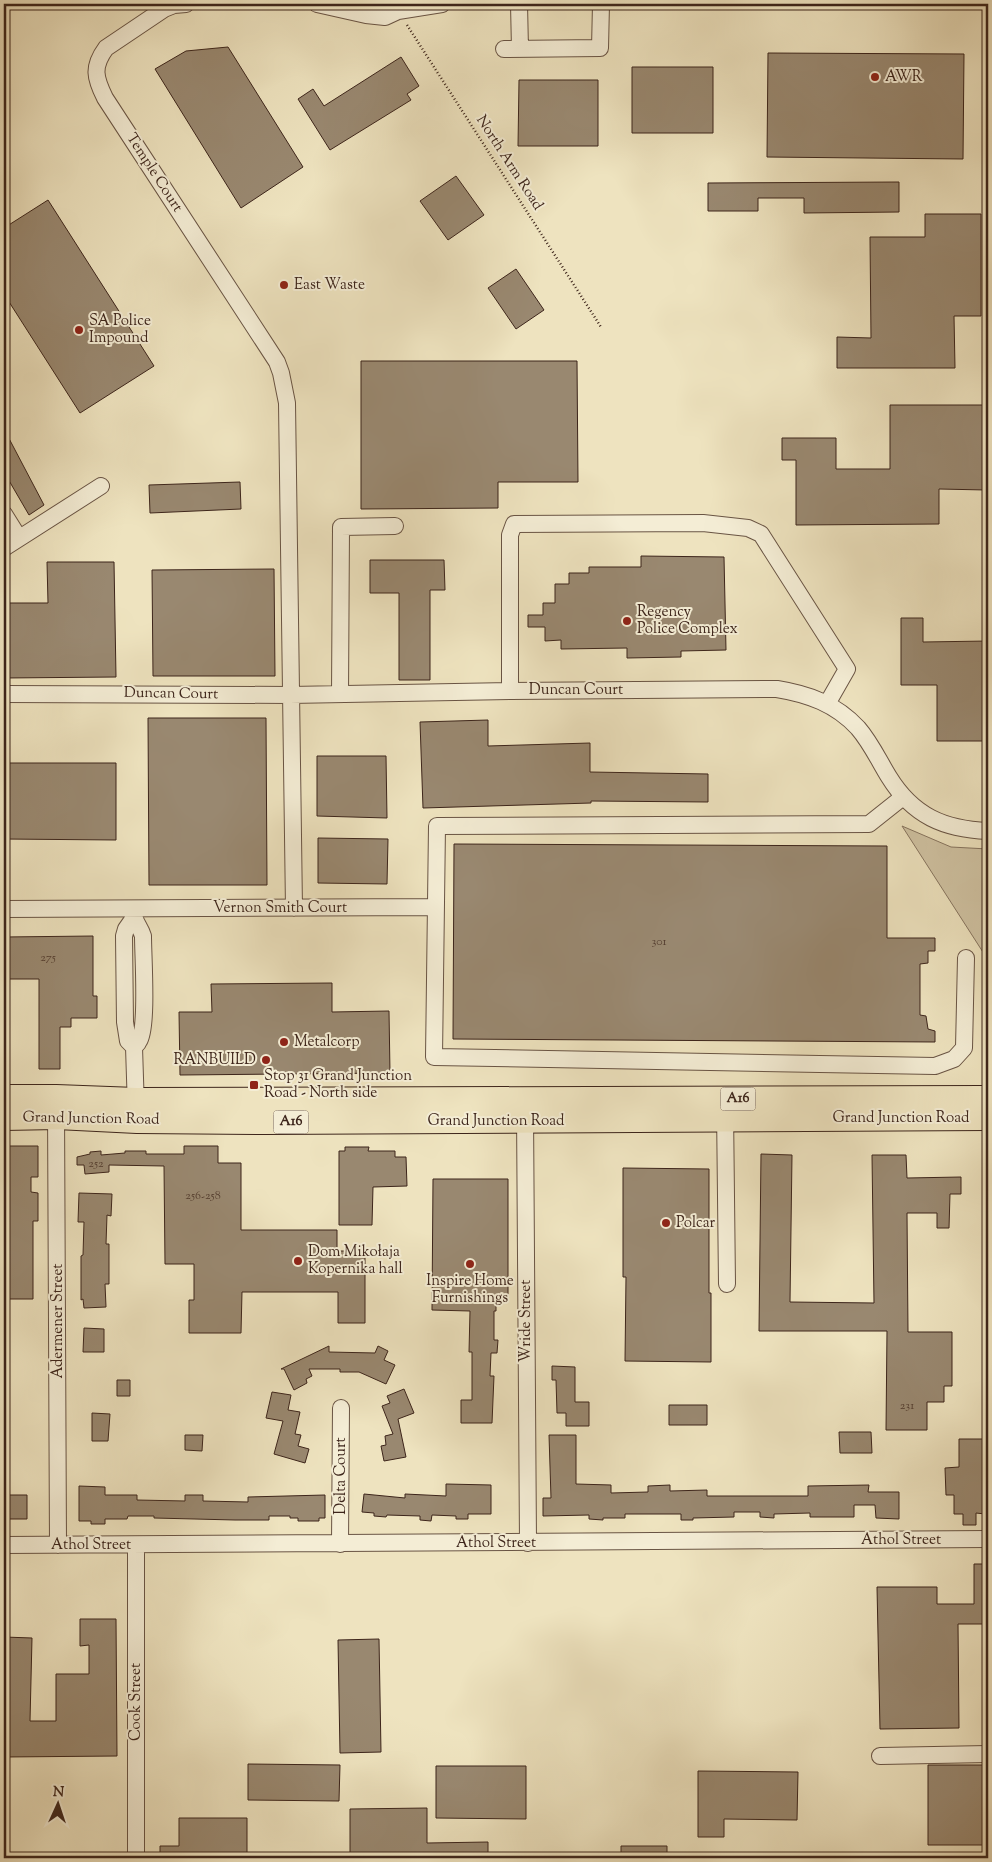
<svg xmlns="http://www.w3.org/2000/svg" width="992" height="1862" font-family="'Sorts Mill Goudy',serif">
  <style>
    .green { fill: #d0c3a3; stroke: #86745f }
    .building { fill: #998870; stroke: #3d251b }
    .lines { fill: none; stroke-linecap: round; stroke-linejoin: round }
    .minor-casing { stroke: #695444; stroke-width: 18 }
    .highway-casing { stroke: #3d251b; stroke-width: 26 }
    .path { stroke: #3d251b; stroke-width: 2.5; stroke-dasharray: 1 2.5; stroke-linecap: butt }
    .minor { stroke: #f4edd5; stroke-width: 16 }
    .highway { stroke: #eee3bf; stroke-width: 24 }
    .poi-dot { fill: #8f2418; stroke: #f4edd5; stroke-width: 2 }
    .labels { text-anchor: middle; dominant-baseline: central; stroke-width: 4; stroke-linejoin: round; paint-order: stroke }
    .number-label { font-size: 12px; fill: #543e30 }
    .shield { fill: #f4edd5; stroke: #746153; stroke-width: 1 }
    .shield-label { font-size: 14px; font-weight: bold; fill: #3d251b }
    .poi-label { font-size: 15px; fill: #3d251b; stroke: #f4edd5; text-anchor: start }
    .street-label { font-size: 15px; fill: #3d251b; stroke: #f4edd5 }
  </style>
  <rect width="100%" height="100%" fill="#eee3bf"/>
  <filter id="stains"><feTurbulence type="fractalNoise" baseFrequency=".004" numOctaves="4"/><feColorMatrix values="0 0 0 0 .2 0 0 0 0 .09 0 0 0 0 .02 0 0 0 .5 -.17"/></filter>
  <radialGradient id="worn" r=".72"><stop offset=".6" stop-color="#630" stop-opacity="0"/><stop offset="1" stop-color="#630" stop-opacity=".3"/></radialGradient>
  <path class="green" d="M902 826 951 847 988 849V960Z"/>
  <path class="building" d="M228 47 303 167 241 208 155 69 186 51Z
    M768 53 964 54 963 159 767 157Z
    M401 57 419 86 407 94 411 100 330 150 298 99 313 89 324 106Z
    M632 67H713V133H632Z
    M519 80H598V146H518Z
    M456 176 484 215 448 240 420 201Z
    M899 182V212L804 213V198H758V211H708V183Z
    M48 200 154 366 80 413 4 294V228Z
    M925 214H981V316H954L955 368H837V337L871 338 870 237H925Z
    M516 269 544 310 516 329 488 288Z
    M361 361H577L578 482H498V508L361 509Z
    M890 405H988V455H986V490L939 489V524L796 525V460H782V438H836V469H890Z
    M4 429 44 505 29 515 4 472Z
    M240 482 241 509 150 513 149 485Z
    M641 556 724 557 726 650 681 651V657L627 658V648L561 649V640L545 641V627H528V615H543V603H555V584H569V573H589V567H641Z
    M370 560H444L445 590H430V680H399V593H370Z
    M47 562H114L116 677 4 678V603H48Z
    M274 569 275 676H153L152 570Z
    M901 618H923V642L988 641V741H937V685H901Z
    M148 718H266L267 885H149Z
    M488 720V746L590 743V772L708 774V802L591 801V803L423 808 420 722Z
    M317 756H386L387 818 317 816Z
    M4 763H116V840L4 839Z
    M318 838 388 839 387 884 318 883Z
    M454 844 887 846V938H935V951H928V963L920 964V1015L926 1016 928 1029 935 1031V1042L453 1039Z
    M93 936V996H97V1018H71V1027H60V1069H39V979H4V937Z
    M332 983V1012L389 1011 390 1073 180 1075 179 1012H212L211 984Z
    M4 1146H38V1177H31V1192L38 1193V1221H33V1299H4Z
    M184 1146H218V1163H241V1230H337V1251H365V1323H338V1292H242L241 1333H189V1300H194V1264H165L164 1166 109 1165V1172L85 1174 84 1165H77V1157L90 1154V1152L101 1151V1155L125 1153V1151H146V1154H184Z
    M345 1147H369L368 1151H395V1157H406L407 1186 373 1187 372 1225H339V1151H345Z
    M761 1154 792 1155 790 1302 874 1303 872 1155H906L907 1178 961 1177V1194H950L949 1228H937V1213H907L908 1332H952V1386H944V1402H927V1430H886L887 1331H759Z
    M623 1168 709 1169V1293H711V1362L625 1361 626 1277H623Z
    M433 1179H508V1297H496V1311H494V1340H498L497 1353H491L490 1376H494L492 1423H461V1400H472V1352H469L470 1311 432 1310Z
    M79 1193 112 1194 111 1216 107 1215 106 1244H109V1284H105L106 1307 84 1308 83 1299 81 1300V1256L83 1255 84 1222H78Z
    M84 1328 104 1329V1352H83Z
    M329 1346V1352L375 1353 378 1346 388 1351 384 1360 395 1365 386 1384 359 1372H340V1369H309L312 1376 306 1379 307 1383 294 1390 284 1369H281Z
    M552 1366 575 1367V1402H589V1426H566V1413H557L556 1380H552Z
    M117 1380H130V1396H117Z
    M404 1389 414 1413 398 1419 406 1457 384 1461 381 1446 386 1445 385 1436 393 1434 382 1406 390 1403 387 1396Z
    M272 1392 291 1395 288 1410 300 1412 295 1434 301 1435 298 1446 309 1449 305 1463 274 1454 283 1421 266 1418Z
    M669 1405H707V1425H669Z
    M92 1413 110 1414 108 1441H92Z
    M839 1432H871L872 1453H840Z
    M185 1435H203L202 1451 185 1450Z
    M549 1435H576V1484L611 1485V1493L648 1492V1486L670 1485V1491L707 1490V1496H808V1486L869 1485 868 1492H899V1519L876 1518 875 1505H854V1517H810V1513L774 1514V1518L760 1517V1512H734V1517L693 1518V1520H681V1514H625V1518H603V1520L589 1519V1515L543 1516V1498H551Z
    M959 1439H988V1462H984L985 1514 976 1513V1525H963V1514H954V1495H946L945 1468 959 1467Z
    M446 1484 491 1485V1514H468V1519H456V1516L432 1515 431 1521 420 1520V1516L387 1515 386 1517 374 1516V1513L362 1512 364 1494 405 1498V1494L446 1496Z
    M79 1486 105 1487V1495H137V1500L185 1501V1495H203V1501L248 1502V1497L325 1495V1518H319V1521H298V1518H290V1516H269V1520H235L154 1518V1516H128L127 1519H105V1524H91V1521H79Z
    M6 1495H27V1519H5Z
    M974 1564H988V1624H958L959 1728 880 1729 877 1587H937V1604H974Z
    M80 1619H116L117 1756 4 1757V1637L32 1638 30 1721H56V1674H89V1645L80 1646Z
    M379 1639 381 1752 340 1753 338 1640Z
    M248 1764 340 1765 339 1801 248 1800Z
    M928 1765H988V1845H928Z
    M436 1766H526V1819L436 1818Z
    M698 1771 798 1772 797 1820 724 1819V1837H698Z
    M427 1808V1843L488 1842V1858H350V1809Z
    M179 1818H247V1858H160V1846H179Z
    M621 1846H667V1858H621Z"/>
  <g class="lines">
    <g class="minor-casing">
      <path id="minor" d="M186 4 174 5 164 9 106 48C92 67 95 78 105 98L277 362 281 373 287 403 294 908
        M317 4 366 15 385 17 398 11 442 4
        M519 4 520 49
        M504 49 600 48 601 4
        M4 514 19 538
        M4 548 101 486
        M510 691V535L514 524 703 523 748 528 761 534 847 669 827 704
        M4 694 290 695 510 691 777 689C808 694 836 704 858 728 871 743 879 761 889 777 913 816 944 829 988 831
        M340 694 341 527 395 526
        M903 797 869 824 437 826 434 1057 935 1066 954 1059 964 1048 966 958
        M4 909 436 907
        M133 910C133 921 140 926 143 936 143 957 148 1027 139 1041 138 1044 136 1045 134 1047
        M133 919 126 929 124 936 125 1022 128 1041 134 1047 136 1109
        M56 1107 58 1545
        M725 1109 727 1284
        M525 1112 528 1543
        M340 1544 341 1408
        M4 1545 988 1539
        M136 1545V1858
        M880 1756 988 1754"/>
    </g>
    <g class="highway-casing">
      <path id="highway" d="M4 1097H56L136 1100 988 1098
        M4 1118 57 1117 137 1121 266 1122 988 1118"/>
    </g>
    <path class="path" d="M407 25 601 327"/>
    <use href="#minor" class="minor"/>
    <use href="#highway" class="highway"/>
  </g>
  <g class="poi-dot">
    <circle cx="875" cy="77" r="5"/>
    <circle cx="284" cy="285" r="5"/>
    <circle cx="79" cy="330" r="5"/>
    <circle cx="627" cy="621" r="5"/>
    <circle cx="284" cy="1042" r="5"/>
    <circle cx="266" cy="1060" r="5"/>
    <rect x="249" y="1080" width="10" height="10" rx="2.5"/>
    <circle cx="666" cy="1223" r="5"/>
    <circle cx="298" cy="1261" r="5"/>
    <circle cx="470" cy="1264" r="5"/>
  </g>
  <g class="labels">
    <g class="number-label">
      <text x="659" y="942">301</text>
      <text x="48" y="958">275</text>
      <text x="96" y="1164">252</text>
      <text x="203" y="1196">256-258</text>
      <text x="907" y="1406">231</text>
    </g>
    <g class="shield">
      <rect x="720.5" y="1087.5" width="35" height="23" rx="4"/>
      <rect x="273.5" y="1110.5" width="35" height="23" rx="4"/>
    </g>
    <g class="shield-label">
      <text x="738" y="1099">A16</text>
      <text x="291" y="1122">A16</text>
    </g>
    <g class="poi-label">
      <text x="885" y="77">AWR</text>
      <text x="294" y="285">East Waste</text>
      <text x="89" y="321">SA Police<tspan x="89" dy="17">Impound</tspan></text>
      <text x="637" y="612">Regency<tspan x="637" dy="17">Police Complex</tspan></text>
      <text x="294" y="1042">Metalcorp</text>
      <text x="256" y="1060" text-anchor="end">RANBUILD</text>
      <text x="264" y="1076">Stop 31 Grand Junction<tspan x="264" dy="17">Road - North side</tspan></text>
      <text x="676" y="1223">Polcar</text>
      <text x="308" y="1252">Dom Mikołaja<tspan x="308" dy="17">Kopernika hall</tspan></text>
      <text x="470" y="1281" text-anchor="middle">Inspire Home<tspan x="470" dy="17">Furnishings</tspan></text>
    </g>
    <g class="street-label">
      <text transform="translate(509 163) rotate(57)">North Arm Road</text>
      <text transform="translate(154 173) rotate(57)">Temple Court</text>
      <text x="576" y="690">Duncan Court</text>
      <text transform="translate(171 694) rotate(1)">Duncan Court</text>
      <text x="280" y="908">Vernon Smith Court</text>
      <text x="901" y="1118">Grand Junction Road</text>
      <text transform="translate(91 1119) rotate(1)">Grand Junction Road</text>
      <text x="496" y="1121">Grand Junction Road</text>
      <text transform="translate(58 1321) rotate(-90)">Adermener Street</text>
      <text transform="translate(526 1321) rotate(-90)">Wride Street</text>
      <text transform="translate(341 1476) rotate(-90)">Delta Court</text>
      <text x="901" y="1540">Athol Street</text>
      <text x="496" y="1543">Athol Street</text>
      <text x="91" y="1545">Athol Street</text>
      <text transform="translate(136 1702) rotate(-90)">Cook Street</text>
    </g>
  </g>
  <rect width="992" height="1862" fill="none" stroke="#eee3bf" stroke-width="20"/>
  <rect x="5" y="5" width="982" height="1852" fill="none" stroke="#3d251b" stroke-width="2.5"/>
  <rect x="10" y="10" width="972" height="1842" fill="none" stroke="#3d251b"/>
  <g transform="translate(58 1804) rotate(3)" stroke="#f4edd5" stroke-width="4" paint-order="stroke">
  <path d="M0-4L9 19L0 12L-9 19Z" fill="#3d251b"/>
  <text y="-8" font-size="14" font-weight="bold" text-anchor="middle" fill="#3d251b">N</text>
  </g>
  <rect width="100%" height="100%" filter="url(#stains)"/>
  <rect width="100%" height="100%" fill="url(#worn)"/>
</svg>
